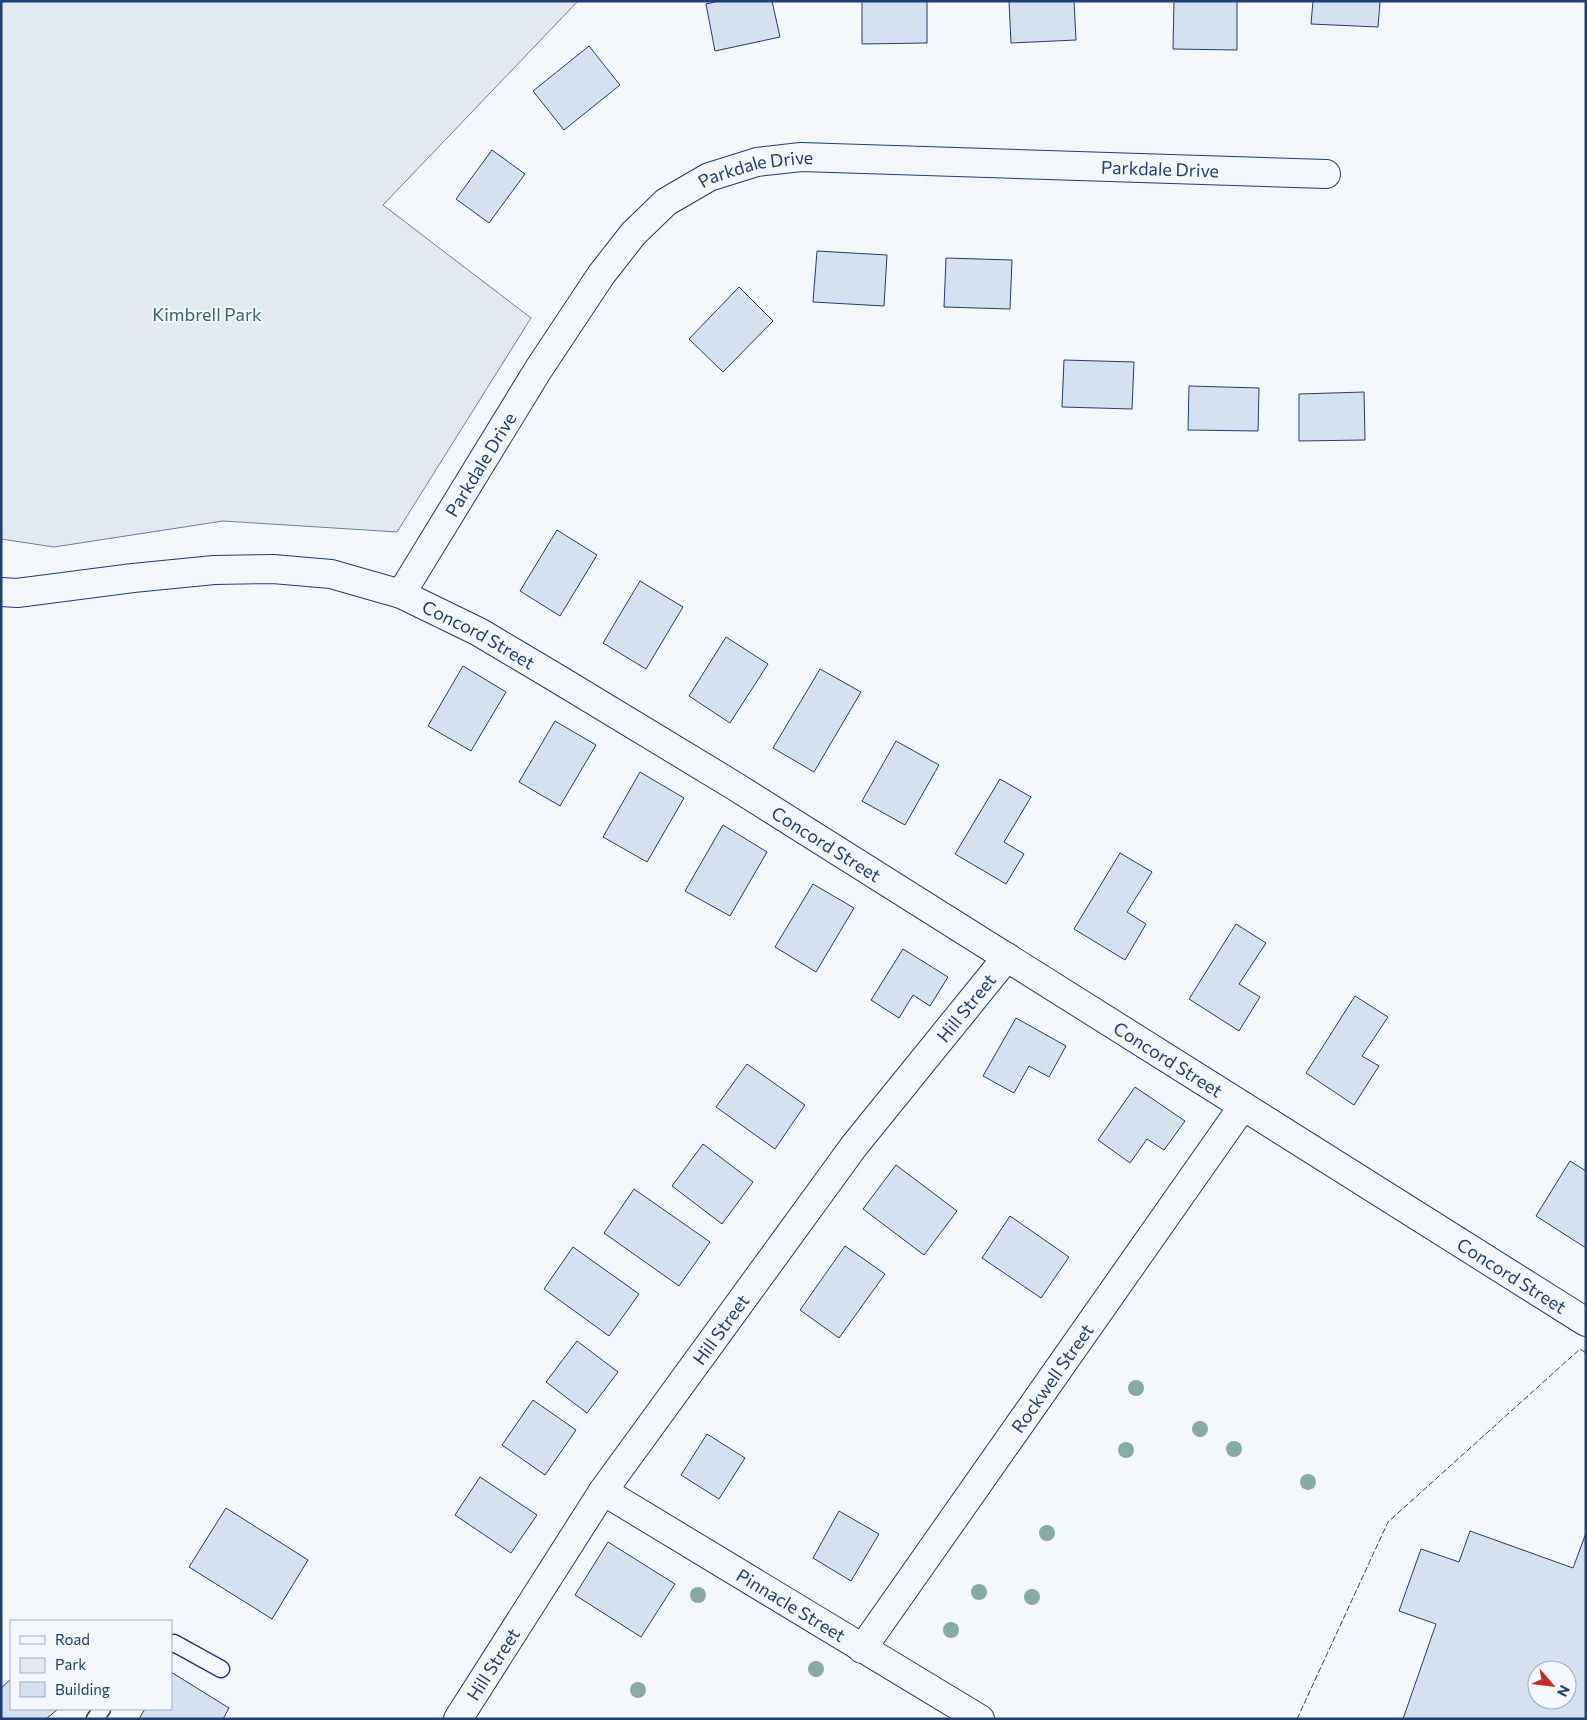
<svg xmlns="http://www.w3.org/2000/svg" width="1587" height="1720" font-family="Commissioner,sans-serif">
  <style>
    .green { fill: #e3e9f0; stroke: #687fa3 }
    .building { fill: #d5e0f0; stroke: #1d3f73; fill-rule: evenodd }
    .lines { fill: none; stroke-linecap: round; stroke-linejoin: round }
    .lane-casing { stroke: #1d3f73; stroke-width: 19 }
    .street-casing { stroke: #1d3f73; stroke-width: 30 }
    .lane { stroke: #f4f7fb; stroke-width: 16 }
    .street { stroke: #f4f7fb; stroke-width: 28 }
    .fence { stroke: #1d3f73; stroke-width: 1; stroke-dasharray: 6 2.5; stroke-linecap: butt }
    .tree { fill: #86aba6 }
    .labels { text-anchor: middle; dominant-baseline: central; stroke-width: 4; stroke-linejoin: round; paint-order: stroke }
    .street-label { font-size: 18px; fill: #1d3f73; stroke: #f4f7fb }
    .park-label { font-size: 18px; fill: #2c6c60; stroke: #f4f7fb }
  </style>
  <rect width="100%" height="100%" fill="#f4f7fb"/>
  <path class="green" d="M1 1H578L383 205 531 318 397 532 223 521 54 547 1 539Z"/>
  <path class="building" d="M719 1H772L780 37 715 51 706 4Z
    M862 1H927V43L862 44Z
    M1009 1H1074L1076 40 1011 43Z
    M1174 1H1237V50L1173 49Z
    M1313 1H1380L1378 27 1311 24Z
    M589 46 620 85 564 130 533 91Z
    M492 150 525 174 489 223 456 199Z
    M817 251 887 255 884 306 813 302Z
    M946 258 1012 260 1010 309 944 307Z
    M739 287 773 321 723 372 689 339Z
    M1064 360 1134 362 1132 409 1062 407Z
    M1189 386 1259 388 1258 431 1188 430Z
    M1364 392 1365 440 1299 441V394Z
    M557 530 597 555 560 616 520 591Z
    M640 581 683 607 646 669 603 643Z
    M726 637 768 664 730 723 689 696Z
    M463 666 506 692 471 751 428 726Z
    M820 669 861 692 814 772 773 748Z
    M555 721 596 745 560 806 519 782Z
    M896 741 939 765 905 825 862 801Z
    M640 772 684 798 647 862 603 837Z
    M1000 779 1031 797 1004 842 1024 854 1006 884 955 854Z
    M723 825 767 852 730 916 685 891Z
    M1120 853 1152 872 1127 912 1146 924 1125 960 1074 929Z
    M813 884 854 908 816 972 775 947Z
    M1236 924 1266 943 1239 984 1260 997 1239 1031 1189 999Z
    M903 949 948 977 930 1006 913 995 899 1018 871 1000Z
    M1355 996 1388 1017 1362 1056 1379 1066 1354 1105 1306 1073Z
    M1016 1018 1066 1046 1049 1077 1029 1066 1014 1093 983 1076Z
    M747 1064 805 1105 775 1149 716 1107Z
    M1135 1087 1185 1121 1164 1150 1147 1139 1130 1163 1098 1140Z
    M703 1144 753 1182 722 1224 672 1186Z
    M1570 1161 1586 1171V1248L1536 1216Z
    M896 1165 957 1211 924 1255 863 1209Z
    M634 1189 710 1242 679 1286 604 1233Z
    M1010 1216 1069 1257 1041 1298 982 1258Z
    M845 1246 885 1274 839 1338 800 1310Z
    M573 1247 639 1294 609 1336 544 1289Z
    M577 1341 618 1372 587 1413 546 1382Z
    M533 1400 576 1430 545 1475 502 1445Z
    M707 1434 745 1458 719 1499 681 1475Z
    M480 1477 537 1515 511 1553 455 1515Z
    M226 1508 308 1560 272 1619 189 1567Z
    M839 1511 879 1534 851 1581 813 1558Z
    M1470 1531 1573 1568 1586 1533V1719H1403L1436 1624 1399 1611 1421 1549 1459 1562ZM1537 1670H1567V1700H1537Z
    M608 1542 675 1584 641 1637 575 1595Z
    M171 1672 229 1708 223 1719H139L145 1709H171Z
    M11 1679V1709H58L46 1719H1V1688Z"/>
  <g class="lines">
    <g class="lane-casing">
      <path id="lane" d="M171 1644 174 1643 221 1669
        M95 1719 102 1709"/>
    </g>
    <g class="street-casing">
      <g id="street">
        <path id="s1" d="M1 592 17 593 133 578 214 570 273 569 331 574 401 594 479 632 558 679 733 785 1586 1322"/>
        <path id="s2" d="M401 594 538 370 601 275 633 234 666 202 709 177 757 162 801 157 1326 174"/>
        <path id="s3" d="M603 1491 980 1719"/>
        <path id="s4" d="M862 1649 1243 1106"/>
        <path id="s5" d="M458 1719 603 1491 854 1146 1007 957"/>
      </g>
    </g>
    <use href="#lane" class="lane"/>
    <use href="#street" class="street"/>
    <path class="fence" d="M1297 1719 1388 1522 1580 1349 1586 1353"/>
  </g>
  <g class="tree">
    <circle cx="1136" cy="1388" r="8"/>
    <circle cx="1200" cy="1429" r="8"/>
    <circle cx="1234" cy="1449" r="8"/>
    <circle cx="1126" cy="1450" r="8"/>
    <circle cx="1308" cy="1482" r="8"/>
    <circle cx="1047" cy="1533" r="8"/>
    <circle cx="979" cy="1592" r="8"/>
    <circle cx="698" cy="1595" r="8"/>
    <circle cx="1032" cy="1597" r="8"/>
    <circle cx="951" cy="1630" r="8"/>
    <circle cx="816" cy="1669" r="8"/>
    <circle cx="638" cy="1690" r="8"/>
  </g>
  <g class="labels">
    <g class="street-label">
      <text stroke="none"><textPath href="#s2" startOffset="978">Parkdale Drive</textPath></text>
      <text stroke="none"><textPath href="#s2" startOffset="572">Parkdale Drive</textPath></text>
      <text stroke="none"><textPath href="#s2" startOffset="152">Parkdale Drive</textPath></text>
      <text stroke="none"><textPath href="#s1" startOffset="492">Concord Street</textPath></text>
      <text stroke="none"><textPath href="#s1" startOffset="898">Concord Street</textPath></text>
      <text stroke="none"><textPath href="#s5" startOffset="875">Hill Street</textPath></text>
      <text stroke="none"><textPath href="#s1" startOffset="1302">Concord Street</textPath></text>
      <text stroke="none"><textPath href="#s1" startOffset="1708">Concord Street</textPath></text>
      <text stroke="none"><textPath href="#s5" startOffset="470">Hill Street</textPath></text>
      <text stroke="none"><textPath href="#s4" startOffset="331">Rockwell Street</textPath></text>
      <text stroke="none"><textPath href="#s3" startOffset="220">Pinnacle Street</textPath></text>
      <text stroke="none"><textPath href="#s5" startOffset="65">Hill Street</textPath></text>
    </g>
    <g class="park-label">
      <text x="207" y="314">Kimbrell Park</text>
    </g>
  </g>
  <rect width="1587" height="1720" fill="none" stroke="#1d3f73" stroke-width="5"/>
  <rect x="10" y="1620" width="162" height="90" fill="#f4f7fb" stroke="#9eadc5"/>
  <rect x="20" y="1636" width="25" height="8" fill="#f4f7fb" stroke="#9eadc5"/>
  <text x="55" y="1645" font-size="15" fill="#1d3f73">Road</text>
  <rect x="20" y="1658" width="25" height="15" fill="#e3e9f0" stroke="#9eadc5"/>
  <text x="55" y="1670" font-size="15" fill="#1d3f73">Park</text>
  <rect x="20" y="1682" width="25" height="15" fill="#d5e0f0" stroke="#9eadc5"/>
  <text x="55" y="1695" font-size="15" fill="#1d3f73">Building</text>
  <g transform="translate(1552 1685) rotate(118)"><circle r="24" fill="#f4f7fb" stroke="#9eadc5"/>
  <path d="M0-4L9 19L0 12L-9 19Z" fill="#c62828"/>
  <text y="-8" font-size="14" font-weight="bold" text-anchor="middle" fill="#1d3f73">N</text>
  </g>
</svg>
